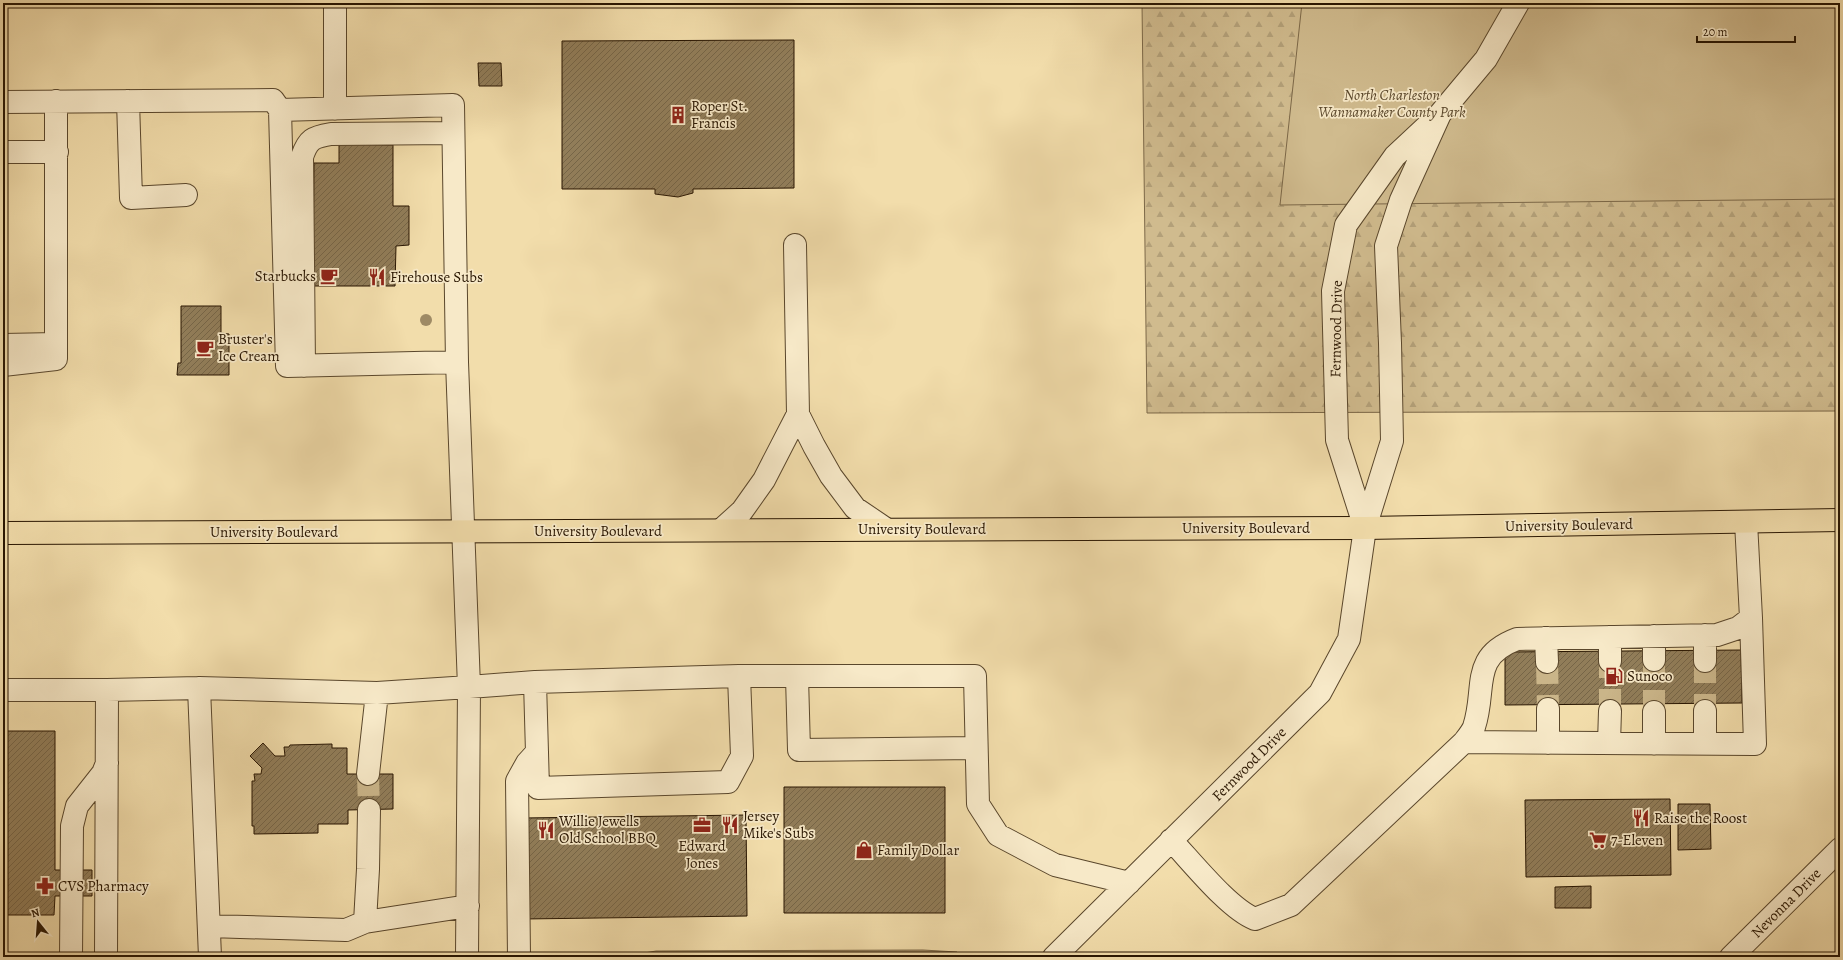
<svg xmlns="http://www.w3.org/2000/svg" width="1843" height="960" font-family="Alegreya,serif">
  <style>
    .forest { fill: url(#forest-firs); stroke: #7c6848 }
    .park { fill: #d0bb8e; stroke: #7c6848 }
    .water { fill: url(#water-ripples); stroke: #786444 }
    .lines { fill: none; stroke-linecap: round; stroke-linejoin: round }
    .shore { stroke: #6a5739; stroke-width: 1 }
    .building { fill: url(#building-hatch); stroke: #281501 }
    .minor-tunnel { stroke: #cab589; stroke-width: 22; stroke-dasharray: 22 11; stroke-linecap: butt }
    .minor-casing { stroke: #5a472c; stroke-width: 24 }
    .major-casing { stroke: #281501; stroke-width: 24 }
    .minor { stroke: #f7e9c8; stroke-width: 22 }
    .major { stroke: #f2ddab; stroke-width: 22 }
    .tree { fill: #9e8a65 }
    .labels { text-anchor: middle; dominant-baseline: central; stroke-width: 3.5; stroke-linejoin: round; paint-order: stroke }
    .park-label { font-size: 15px; font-style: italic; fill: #5a472b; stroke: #f7e9c8 }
    .poi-label { font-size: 15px; fill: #281501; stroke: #f7e9c8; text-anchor: start }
    .street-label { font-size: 15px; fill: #281501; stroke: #f7e9c8 }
  </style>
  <defs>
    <pattern id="forest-firs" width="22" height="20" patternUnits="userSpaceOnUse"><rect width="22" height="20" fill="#d0bb8e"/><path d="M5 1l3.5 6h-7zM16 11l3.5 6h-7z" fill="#b3a079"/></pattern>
    <pattern id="water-ripples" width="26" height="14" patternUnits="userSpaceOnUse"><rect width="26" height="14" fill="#ad9971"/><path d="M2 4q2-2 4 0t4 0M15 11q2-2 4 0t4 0" fill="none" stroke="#8d7c5a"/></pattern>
    <pattern id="building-hatch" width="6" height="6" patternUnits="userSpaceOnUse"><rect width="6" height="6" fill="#917d59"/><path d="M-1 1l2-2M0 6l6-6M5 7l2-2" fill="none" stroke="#766547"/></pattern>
  </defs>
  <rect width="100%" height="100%" fill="#f2ddab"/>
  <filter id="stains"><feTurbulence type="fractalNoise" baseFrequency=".005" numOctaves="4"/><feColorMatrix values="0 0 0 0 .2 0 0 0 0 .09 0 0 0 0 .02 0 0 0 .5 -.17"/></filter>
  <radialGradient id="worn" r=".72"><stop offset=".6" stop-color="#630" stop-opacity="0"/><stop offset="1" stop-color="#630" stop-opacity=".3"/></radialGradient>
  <path class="forest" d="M1142 3H1840V411L1147 413Z"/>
  <path class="park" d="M1302 3H1840V199L1280 205Z"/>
  <path class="water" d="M923 950 957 952 954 957H621L656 951Z"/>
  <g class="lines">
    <path class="shore" d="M641 957 656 955 922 954 951 957"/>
  </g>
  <path class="building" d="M794 40V188L693 189V193L678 197 655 194V189H562V41Z
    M478 63H501L502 86H479Z
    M339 144 393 145V206H409V245L396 246 395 286H313L314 163H339Z
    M181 306H221V333L229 334V375H177L178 363H181Z
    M1741 650 1742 703 1505 705V652Z
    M3 731H55V870H92V896H55L54 915H3Z
    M263 743 275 756H285L284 747H289L290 745 332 744V748H347V774H393V809L348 810V824H318V833L254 834V826H252V781H255L254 774H261L262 768 250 756Z
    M784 787H945V913H784Z
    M1670 799 1671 875 1526 877 1525 800Z
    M1678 804H1710L1711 849 1678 850Z
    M746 815 747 916 524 919 523 818Z
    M1591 886V908H1555V887Z"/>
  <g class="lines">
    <path class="minor-tunnel" d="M1705 661V711
      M1547 662 1548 709
      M1610 711V661
      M1654 712V660
      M368 774 369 810"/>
    <g class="minor-casing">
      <path id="minor" d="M335 3V109
        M128 101 131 198 186 195
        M3 102 273 100 280 110
        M3 152H57
        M795 245 798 414 814 446 831 476 855 508 886 529
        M3 345 56 344
        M457 362 287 366 280 110 453 105 457 362 469 687 535 682 739 676 742 756 728 782 538 788 535 682
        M3 365 56 359V101
        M304 366 302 157C308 139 313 137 331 134L453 133
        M1365 528 1337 440 1333 291 1346 225 1395 156 1440 114 1486 59 1518 3
        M721 530 742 511 764 480 798 414
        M1654 636V660
        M1610 637V661
        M1546 638 1547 662
        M1705 661V635
        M739 676H975L978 804 998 835 1055 865 1129 883
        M797 677 799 750 976 748
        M199 688 210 957
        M3 690H107L106 957
        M107 690 199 688 377 693 469 687 467 957
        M1548 709V743
        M1654 712V744
        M1464 742 1755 744 1751 618
        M1609 743 1610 711
        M1705 743V711
        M368 774 377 693
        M1171 840C1192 862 1229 909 1255 919L1291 905 1464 742C1467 738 1472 732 1474 727 1487 688 1469 657 1517 639L1717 635 1738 628 1751 618 1746 522
        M365 922 368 869 369 810
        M209 926 346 930 365 922 468 906
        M71 957 72 826 77 806 103 773 107 763
        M519 957 517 781 527 763 537 752
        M1054 957 1320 693 1349 639 1365 528 1392 441 1390 343 1386 246 1401 200 1440 114
        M1731 957 1840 849"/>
    </g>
    <g class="major-casing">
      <path id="major" d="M3 533 1365 528 1840 520"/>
    </g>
    <use href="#minor" class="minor"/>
    <use href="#major" class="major"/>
  </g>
  <circle class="tree" cx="426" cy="320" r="6"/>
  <defs>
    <g id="building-bare" transform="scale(1.38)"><path d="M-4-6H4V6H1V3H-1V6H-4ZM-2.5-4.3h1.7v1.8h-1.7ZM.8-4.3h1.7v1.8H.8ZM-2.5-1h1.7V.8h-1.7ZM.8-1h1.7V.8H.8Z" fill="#8f2418" stroke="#f7e9c8" stroke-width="2.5" paint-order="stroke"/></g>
    <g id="cafe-bare" transform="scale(1.38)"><path d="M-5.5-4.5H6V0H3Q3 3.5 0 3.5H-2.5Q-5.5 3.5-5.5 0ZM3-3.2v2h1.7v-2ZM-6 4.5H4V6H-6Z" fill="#8f2418" stroke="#f7e9c8" stroke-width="2.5" paint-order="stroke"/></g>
    <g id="restaurant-bare" transform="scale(1.38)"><path d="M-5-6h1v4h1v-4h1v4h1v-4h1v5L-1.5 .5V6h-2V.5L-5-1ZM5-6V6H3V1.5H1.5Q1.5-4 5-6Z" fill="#8f2418" stroke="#f7e9c8" stroke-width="2.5" paint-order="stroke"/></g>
    <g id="fuel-bare" transform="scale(1.38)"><path d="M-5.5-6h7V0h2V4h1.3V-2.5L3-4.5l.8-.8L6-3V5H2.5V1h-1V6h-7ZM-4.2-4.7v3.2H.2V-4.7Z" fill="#8f2418" stroke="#f7e9c8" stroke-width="2.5" paint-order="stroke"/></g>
    <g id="office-bare" transform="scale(1.38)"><path d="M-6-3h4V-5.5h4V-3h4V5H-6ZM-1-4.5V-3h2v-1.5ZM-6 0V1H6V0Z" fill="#8f2418" stroke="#f7e9c8" stroke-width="2.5" paint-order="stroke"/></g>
    <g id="supermarket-bare" transform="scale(1.38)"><path d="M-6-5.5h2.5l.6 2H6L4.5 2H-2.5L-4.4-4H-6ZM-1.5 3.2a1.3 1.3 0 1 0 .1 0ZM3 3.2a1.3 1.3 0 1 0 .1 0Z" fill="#8f2418" stroke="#f7e9c8" stroke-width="2.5" paint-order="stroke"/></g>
    <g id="shop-bare" transform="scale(1.38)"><path d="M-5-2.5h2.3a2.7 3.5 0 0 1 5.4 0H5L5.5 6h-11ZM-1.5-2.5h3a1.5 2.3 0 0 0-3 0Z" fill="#8f2418" stroke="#f7e9c8" stroke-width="2.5" paint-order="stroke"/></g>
    <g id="pharmacy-bare" transform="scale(1.38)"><path d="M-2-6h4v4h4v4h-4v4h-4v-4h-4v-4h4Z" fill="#8f2418" stroke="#f7e9c8" stroke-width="2.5" paint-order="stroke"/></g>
  </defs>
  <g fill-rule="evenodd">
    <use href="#building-bare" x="678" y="115"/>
    <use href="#cafe-bare" x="329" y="276"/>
    <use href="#restaurant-bare" x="377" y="277"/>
    <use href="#cafe-bare" x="205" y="348"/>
    <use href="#fuel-bare" x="1614" y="676"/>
    <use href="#restaurant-bare" x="1641" y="818"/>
    <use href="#office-bare" x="702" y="825"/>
    <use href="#restaurant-bare" x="730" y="825"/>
    <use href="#restaurant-bare" x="546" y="830"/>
    <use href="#supermarket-bare" x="1598" y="840"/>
    <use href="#shop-bare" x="864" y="850"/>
    <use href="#pharmacy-bare" x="45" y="886"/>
  </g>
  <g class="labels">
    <g class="park-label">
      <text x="1392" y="95">North Charleston<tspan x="1392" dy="17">Wannamaker County Park</tspan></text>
    </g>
    <g class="poi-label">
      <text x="691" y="106">Roper St.<tspan x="691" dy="17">Francis</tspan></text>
      <text x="316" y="276" text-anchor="end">Starbucks</text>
      <text x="390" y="277">Firehouse Subs</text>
      <text x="218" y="339">Bruster's<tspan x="218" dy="17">Ice Cream</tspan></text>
      <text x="1627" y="676">Sunoco</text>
      <text x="743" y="816">Jersey<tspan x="743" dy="17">Mike's Subs</tspan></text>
      <text x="1654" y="818">Raise the Roost</text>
      <text x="559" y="821">Willie Jewells<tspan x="559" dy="17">Old School BBQ</tspan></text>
      <text x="1611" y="840">7-Eleven</text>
      <text x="702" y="846" text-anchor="middle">Edward<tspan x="702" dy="17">Jones</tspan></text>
      <text x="877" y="850">Family Dollar</text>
      <text x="58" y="886">CVS Pharmacy</text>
    </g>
    <g class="street-label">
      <text transform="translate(1336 329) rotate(-89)">Fernwood Drive</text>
      <text transform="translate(1569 525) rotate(-1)">University Boulevard</text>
      <text x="1246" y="528">University Boulevard</text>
      <text x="922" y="529">University Boulevard</text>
      <text x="598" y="531">University Boulevard</text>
      <text x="274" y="532">University Boulevard</text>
      <text transform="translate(1249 764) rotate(-45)">Fernwood Drive</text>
      <text transform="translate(1786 903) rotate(-45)">Nevonna Drive</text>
    </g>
  </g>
  <rect width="1843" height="960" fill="none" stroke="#f2ddab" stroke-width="16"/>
  <rect x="4" y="4" width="1835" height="952" fill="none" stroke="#281501" stroke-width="2"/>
  <rect x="8" y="8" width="1827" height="944" fill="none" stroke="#281501"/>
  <g transform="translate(38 922) rotate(343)" stroke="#f7e9c8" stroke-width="3" paint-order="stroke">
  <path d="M0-3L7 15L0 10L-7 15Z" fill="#281501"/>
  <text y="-6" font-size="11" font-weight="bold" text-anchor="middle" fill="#281501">N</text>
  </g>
  <path d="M1697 36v6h98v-6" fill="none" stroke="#281501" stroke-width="2"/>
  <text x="1703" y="36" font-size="12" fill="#281501" stroke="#f7e9c8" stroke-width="3" paint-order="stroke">20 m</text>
  <rect width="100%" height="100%" filter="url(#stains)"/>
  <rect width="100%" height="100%" fill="url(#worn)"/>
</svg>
